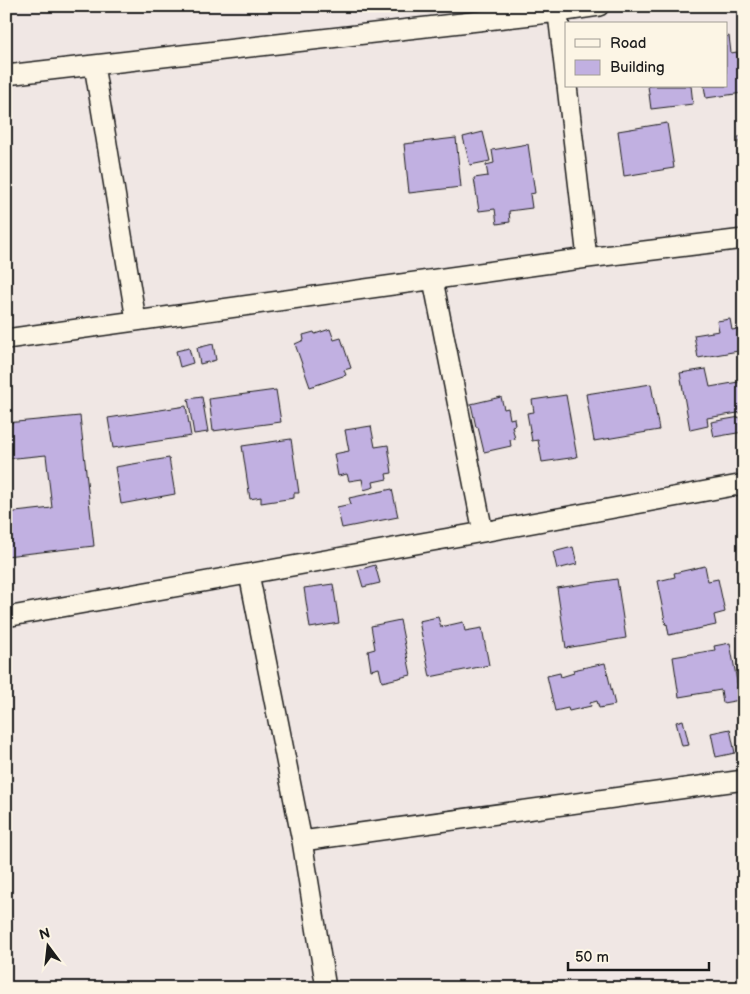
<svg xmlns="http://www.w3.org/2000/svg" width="750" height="994" font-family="'Balsamiq Sans',sans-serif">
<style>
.building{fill:#c1b0e1;stroke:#1c1c1c}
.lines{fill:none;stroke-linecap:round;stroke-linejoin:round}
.minor-casing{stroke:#1c1c1c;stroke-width:22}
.minor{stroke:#fcf5e5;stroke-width:19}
</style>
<rect width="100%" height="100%" fill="#f0e7e4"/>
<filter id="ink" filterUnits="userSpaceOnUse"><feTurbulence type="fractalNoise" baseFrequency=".02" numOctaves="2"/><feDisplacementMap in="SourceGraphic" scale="10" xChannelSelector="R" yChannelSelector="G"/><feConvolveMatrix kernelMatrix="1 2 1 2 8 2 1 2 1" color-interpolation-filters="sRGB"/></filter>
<g filter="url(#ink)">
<path class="building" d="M729 36 731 53 737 52 743 93 706 98 704 86H726V37Z
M648 86H691L693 104 651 109Z
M667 123 674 168 624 176 618 131Z
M483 132 490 161 470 165 463 137Z
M744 136V169H743L738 137Z
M456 138 461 187 409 193 404 144Z
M528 144 535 193 530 194 532 208 509 211 510 222 497 224 495 209 479 211 474 178 488 176 486 165 494 163 492 150Z
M730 319 732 330 744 328V350L698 358 694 335 719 331 717 321Z
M330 329 334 340 341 338 351 368 344 370 346 375 310 387 295 344 304 340 303 335 314 332 315 334Z
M213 344 216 360 200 364 197 348Z
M189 348 193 363 180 367 176 351Z
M706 369 710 387 744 381V412L707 418 708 426 690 430 680 373Z
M651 384 659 430 594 441 586 394Z
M276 390 281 422 213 431 209 399Z
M566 395 577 457 542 462 538 440 532 441 527 413 534 412 532 400Z
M202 397 208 432 194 434 188 399Z
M501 397 504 409 508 408 510 419 514 418 515 425 512 426 515 439 510 440 511 446 484 452 478 427H476L471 404Z
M186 406 191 436 113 448 108 418Z
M80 416 94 546 6 556V513L52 508 46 455 6 459V423Z
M740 417 743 432 714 437 711 422Z
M371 426 375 447 388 445 392 473 386 474 387 479 373 482 374 487 364 490 362 479 349 481 347 474 338 476 334 454 349 451 345 430Z
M291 439 299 493H294V498L261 503V497L250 499 242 446Z
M169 458 175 494 121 504 115 467Z
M392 489 398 517 342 528 337 507 351 504 349 498Z
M573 547 577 564 557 569 553 552Z
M375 565 380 583 363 587 358 570Z
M705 566 708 581 718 579 725 612 714 615 716 625 669 635 667 624 666 625 659 591H660L658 581 675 577 674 573Z
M617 579 626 638 566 648 557 588Z
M333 584 339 623 310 628 304 588Z
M438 617 441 627 463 622 465 631 482 628 489 665 430 677 419 621Z
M400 620 411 675 382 682 379 668 371 670 368 651 375 649 371 626Z
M730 643 738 687H737L740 700 723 703 721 690 679 697 673 657 715 650 714 646Z
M605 663 615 705 599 708 597 701 590 703 591 706 569 711 568 708 555 711 547 676 560 673 561 677 574 673 573 670Z
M683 720 689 745 682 746 676 722Z
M730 729 735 753 716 757 711 733Z"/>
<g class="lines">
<defs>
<path id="minor" d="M557 6 566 82
M94 65 136 320
M6 75 558 12 599 6
M567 86 587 258
M433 280 483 532
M6 339 587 258 744 239
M249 574 302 841 326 988
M6 617 483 532 744 484
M302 841 744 780"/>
</defs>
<use href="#minor" class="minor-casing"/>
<use href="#minor" class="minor"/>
</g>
</g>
<rect width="750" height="994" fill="none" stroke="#fcf5e5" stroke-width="25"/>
<rect x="12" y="12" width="725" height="969" fill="none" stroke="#1c1c1c" stroke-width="2" filter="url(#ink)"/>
<rect x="565" y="22" width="162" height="65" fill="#fcf5e5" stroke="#a29e95"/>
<rect x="575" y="39" width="25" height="8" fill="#fcf5e5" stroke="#a29e95"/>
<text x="610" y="48" font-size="15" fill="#1c1c1c">Road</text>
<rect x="575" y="60" width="25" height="15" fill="#c1b0e1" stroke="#a29e95"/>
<text x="610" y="72" font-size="15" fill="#1c1c1c">Building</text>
<g transform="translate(48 946) rotate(345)" stroke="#fcf5e5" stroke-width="4" paint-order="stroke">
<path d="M0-4L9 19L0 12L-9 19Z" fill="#1c1c1c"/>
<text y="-8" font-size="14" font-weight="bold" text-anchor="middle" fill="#1c1c1c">N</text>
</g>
<path d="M568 962v8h141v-8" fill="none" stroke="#1c1c1c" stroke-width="2.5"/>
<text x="575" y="962" font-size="15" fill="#1c1c1c" stroke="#fcf5e5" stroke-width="4" paint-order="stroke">50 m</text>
</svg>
